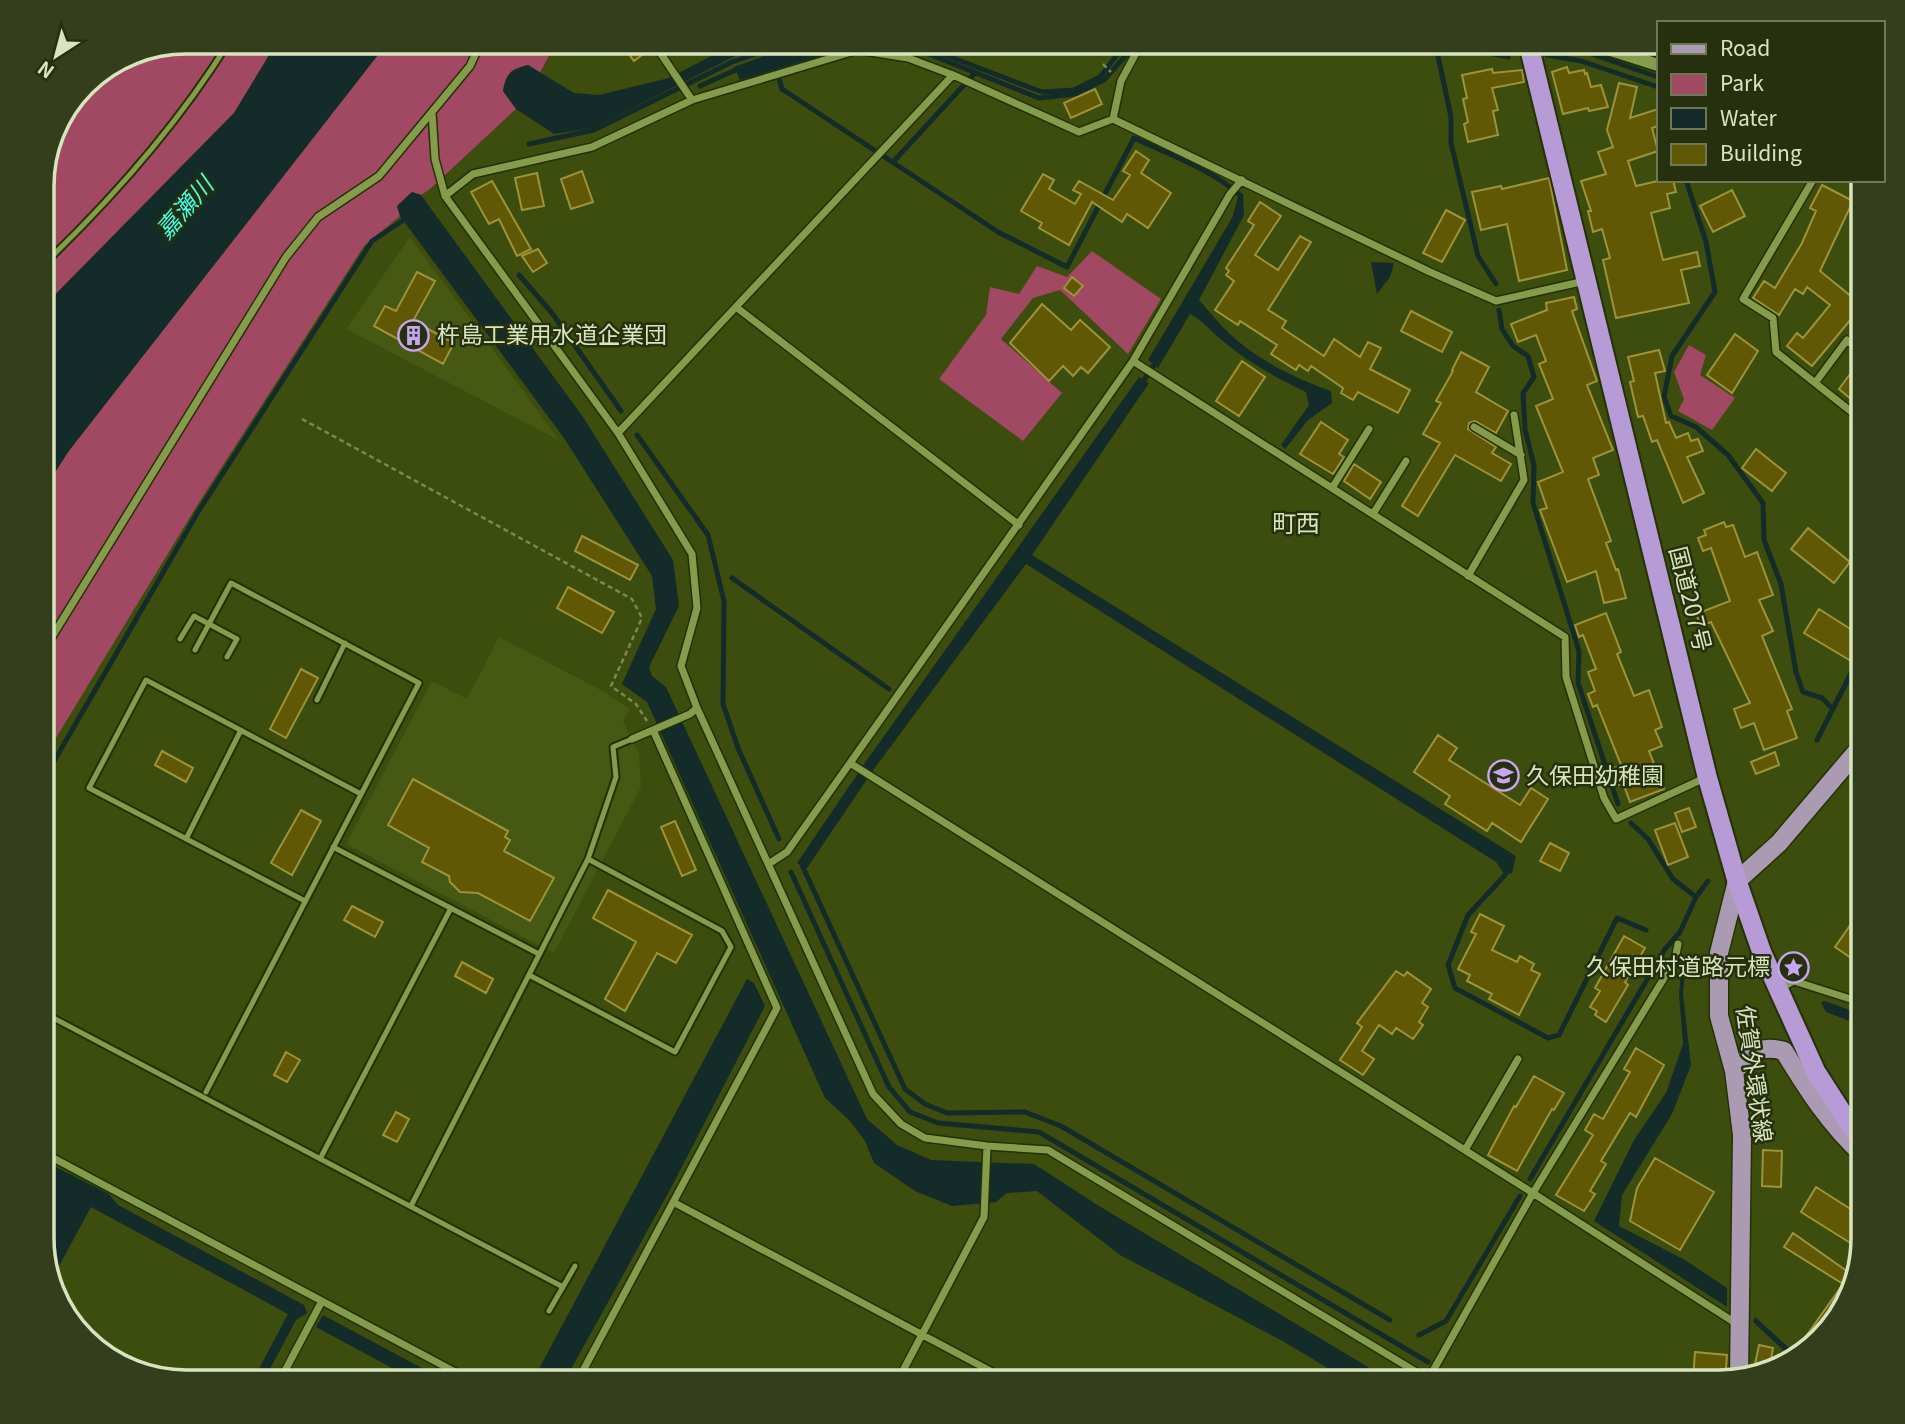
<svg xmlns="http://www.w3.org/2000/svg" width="1905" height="1424" font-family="Georgia,'Noto Sans JP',serif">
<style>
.built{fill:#465811}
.green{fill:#a14863}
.water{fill:#142c29}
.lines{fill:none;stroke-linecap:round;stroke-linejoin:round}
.stream{stroke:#142c29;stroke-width:5}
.building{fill:#605805;stroke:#9c933a;stroke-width:2}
.service-casing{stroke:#253105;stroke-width:9}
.minor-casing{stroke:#253105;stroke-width:10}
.tertiary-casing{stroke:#253105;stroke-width:16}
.primary-casing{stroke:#253105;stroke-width:21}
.trunk-casing{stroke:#253105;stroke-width:23}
.path{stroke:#7a8953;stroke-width:2.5;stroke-dasharray:5 3.5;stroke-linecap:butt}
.service{stroke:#849c4c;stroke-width:5}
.minor{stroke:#849c4c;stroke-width:7}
.tertiary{stroke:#849c4c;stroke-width:12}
.primary{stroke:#aa9bb3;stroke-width:18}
.trunk{stroke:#b79bd6;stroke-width:19}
.labels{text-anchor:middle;stroke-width:5;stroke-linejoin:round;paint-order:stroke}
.poi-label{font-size:23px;fill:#d7e5be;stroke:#26300e;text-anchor:start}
.street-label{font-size:23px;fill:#d7e5be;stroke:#26300e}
.water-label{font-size:24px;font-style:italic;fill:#41fee9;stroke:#26300e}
.neighbourhood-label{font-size:24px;fill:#d7e5be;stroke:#26300e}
.rim{fill:none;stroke:#d7e5be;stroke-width:3.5}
</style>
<rect width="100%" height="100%" fill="#3c4d0d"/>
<path class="built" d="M410 237 560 441 346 329Z
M499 637 599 689 630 709 623 721 639 754 641 787 554 953 346 844 432 681 467 699Z"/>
<path class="green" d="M186 42H277L234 113 42 308V176L57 122 91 78 131 53Z
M388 42H556L540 73 528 65 503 91 516 109 430 189 421 195 412 192 397 206 400 216 364 246 198 504 42 761V493L68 452Z
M1092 251 1161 299 1128 354 1060 290 1033 298 1001 339 1062 393 1023 441 939 379 986 315 990 287 1019 294 1037 266 1067 277Z
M1689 345 1706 355 1700 375 1735 398 1712 430 1678 411 1684 399 1674 372Z"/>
<path class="water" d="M277 42H388L68 452 42 493V308L234 113Z
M738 42H759L755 46 593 128 554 134 516 109 503 91C506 73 511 69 528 65L574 93 599 95 669 78Z
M802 42H834L835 52 740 80 734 67Z
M412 192 421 195 583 417 673 560 679 606 649 667 652 676 666 687 867 1119 897 1145 931 1160 1034 1164 1099 1206 1393 1382H1351L1286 1343 1120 1255 1037 1191 1007 1193 996 1202 952 1206 915 1191 874 1163 865 1141 850 1121 825 1098 647 702 622 684 656 609 652 576 564 438 400 216 397 206Z
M1243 196 1244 215 1199 300C1210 312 1220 325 1232 336 1259 361 1297 379 1331 391L1332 403 1308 420 1285 449 1281 445 1309 405 1306 392C1277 378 1249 363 1224 342 1212 333 1204 321 1190 314L1158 368 1148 360 1232 218 1238 197Z
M1371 262 1394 263 1390 277 1377 294Z
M1139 377 1149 383 1032 555 1516 856 1512 873 1505 875 1496 862 1026 564 874 769 807 868 797 863 867 760Z
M1682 959 1686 961 1683 994 1691 1065 1672 1114 1622 1195 1619 1226 1685 1260 1727 1288V1307L1594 1221 1634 1140 1666 1093 1683 1044 1679 994Z
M747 979 754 983 765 1006 672 1186 564 1382H532Z
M1825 1001 1863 1015V1026L1826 1012 1821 1002Z
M42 1160 109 1194 118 1205 304 1305 307 1313 296 1320 263 1382H252L288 1314 91 1207 51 1281 42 1247Z
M323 1315 448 1382H418L316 1327Z
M1755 1317 1797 1355 1793 1359 1753 1322Z"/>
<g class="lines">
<path class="stream" d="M869 42 916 49 1039 98 1075 94 1104 80 1128 53 1133 42
M904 42 919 45 1042 92 1074 90 1100 77 1127 42
M1435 42 1451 117V143L1478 256 1496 284
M1437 42 1508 57
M1547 47 1586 52 1658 77
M1547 55 1581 61 1658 87
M777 71 782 89 998 232 1067 267 1134 138C1170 155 1211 169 1241 196
M700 86 742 67
M529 144 594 130 732 62 791 42
M893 162 975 73
M1686 180 1706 242 1715 292 1672 356 1664 397 1671 416 1696 427 1728 455 1763 503 1764 540 1781 584 1796 672 1803 692 1822 698 1833 709
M519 275 552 313 621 411
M1499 310 1502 329 1513 346 1528 356 1534 377 1523 393 1525 429 1534 466 1533 503 1579 651 1578 683 1618 804
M1144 380 1154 365
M637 435 708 535 724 601 723 704 738 748 779 839
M732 578 889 689
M1817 740 1863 650
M42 782 198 512 372 241 408 217
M1631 823 1648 839 1673 879 1696 897
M802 865 905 1089 925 1104 947 1113 1025 1112 1061 1126 1390 1320
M1507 869 1505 875 1468 915 1448 965 1455 988 1548 1038 1559 1035 1617 918 1646 930
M791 872 889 1087 910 1112 938 1123 1039 1132 1428 1362
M1530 1179 1665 949 1680 932 1696 897 1708 881
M1419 1335 1446 1321 1520 1196
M1447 1373 1463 1382"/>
</g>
<path class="building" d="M620 42H640L647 51 634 61Z
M1567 67 1569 73 1584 70 1585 74 1587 73 1591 87 1601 85 1608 107 1589 111 1588 108 1563 114 1552 72Z
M1492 69 1493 73 1522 70 1524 82 1492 88 1498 110 1493 111 1498 135 1468 142 1464 124 1468 122 1463 99 1467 98 1462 75Z
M1619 83 1637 87 1630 118 1658 109V126L1652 128 1658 151 1628 161 1636 186 1662 180H1673L1676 192 1667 194 1670 208 1651 213 1663 260 1697 252 1700 266 1681 270 1689 303 1616 318 1603 260 1610 258 1602 229 1593 232 1588 211H1591L1581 181 1606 174 1598 152 1613 147 1607 130Z
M1095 89 1102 104 1071 118 1064 103Z
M1136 151 1149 160 1141 173 1171 193 1148 228 1127 214 1122 222 1092 202 1069 245 1039 228 1042 223 1021 211 1043 174 1054 180 1049 189 1075 204 1081 194 1073 190 1079 181 1113 200 1130 175 1123 171Z
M582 171 593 202 571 209 561 179Z
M537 173 544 206 522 210 515 178Z
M1549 178 1567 270 1519 281 1507 224 1481 230 1472 192 1501 186 1502 189Z
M492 181 531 249 517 256 499 219 489 224 471 192Z
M1822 185 1853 201 1820 271 1863 306V327L1852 318 1812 366 1787 346 1797 333 1803 338 1830 305 1807 287 1803 294 1795 289 1779 315 1753 298 1764 281 1775 288 1802 243 1816 211 1810 208Z
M1732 190 1745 216 1713 232 1700 206Z
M1260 202 1281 216 1255 255 1278 270 1300 236 1311 242 1268 310 1286 321 1282 328 1324 356 1334 339 1360 357 1368 342 1381 348 1370 369 1410 390 1398 413 1358 392 1353 400 1341 393 1343 388 1311 366 1308 371 1299 365 1296 370 1271 354 1277 345 1240 321 1238 325 1215 310 1234 281 1226 275 1229 271 1226 268 1254 225 1248 221Z
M1446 210 1465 220 1442 262 1423 253Z
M538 249 547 263 533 272 522 256Z
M417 272 435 281 413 321 454 343 443 364 374 326 385 306 396 311Z
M1072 277 1083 286 1074 296 1064 288Z
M1574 297 1577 309 1572 311 1597 381 1587 385 1613 450 1593 458 1599 475 1588 479 1611 541 1606 543 1616 570 1618 569 1626 598 1604 603 1596 571 1567 582 1540 510 1547 508 1538 482 1563 472 1536 406 1553 399 1539 364 1546 361 1536 335 1518 342 1511 324 1547 310 1546 303Z
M1042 304 1071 330 1080 320 1110 347 1088 373 1081 367 1073 376 1063 366 1049 381 1010 343Z
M1411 311 1452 332 1442 352 1401 331Z
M1735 334 1758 351 1732 393 1707 375Z
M1659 350 1665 371 1655 373 1666 423 1669 422 1676 438 1688 433 1691 441 1698 439 1703 451 1687 457 1704 493 1683 503 1657 440 1652 442 1643 416 1638 417 1630 382 1634 381 1628 357Z
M1461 352 1489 367 1476 392 1508 411 1496 433 1475 421 1469 423 1468 429 1496 447 1492 453 1511 464 1501 481 1455 455 1418 516 1402 506 1440 443 1423 434 1441 403 1436 401 1453 371 1452 370Z
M1242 361 1265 377 1239 416 1216 401Z
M1851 373 1863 383V409L1839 389Z
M1321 422 1348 440 1339 454 1344 457 1333 474 1300 454Z
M1756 449 1786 473 1772 491 1742 468Z
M1354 464 1381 482 1370 499 1344 481Z
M1724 522 1726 527 1733 525 1745 557 1757 552 1773 595 1759 600 1773 631 1762 636 1792 709 1787 711 1797 738 1764 750 1754 723 1741 728 1734 709 1750 703 1711 622 1701 626 1696 614 1730 601 1711 548 1703 551 1698 538 1706 535 1704 530Z
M1808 528 1850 562 1834 583 1791 549Z
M582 536 638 565 630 580 575 551Z
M568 587 614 612 602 633 557 608Z
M1819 609 1863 637V641L1851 661 1804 633Z
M1606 613 1621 652 1617 654 1634 696 1649 690 1662 727 1655 730 1662 746 1649 751 1664 789 1630 802 1623 783 1618 785 1612 769 1621 765 1597 705 1593 707 1588 694 1595 691 1588 672 1596 669 1583 635 1579 637 1575 625Z
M301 669 318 678 286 738 270 729Z
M1438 735 1457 748 1449 760 1520 805 1531 788 1548 799 1521 842 1492 823 1487 831 1445 804 1450 796 1414 772Z
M162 751 193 768 186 782 155 765Z
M1775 752 1779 765 1756 774 1751 762Z
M413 779 508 831 505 837 510 840 504 851 554 878 530 921 478 893 460 892 450 882 449 876 422 862 429 848 388 825Z
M1689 808 1696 827 1682 832 1675 813Z
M301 810 321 821 292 875 271 863Z
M675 821 696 870 682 876 661 827Z
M1675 823 1688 857 1668 865 1655 830Z
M1550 843 1569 853 1560 871 1540 861Z
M608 890 692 935 676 963 657 953 625 1011 605 999 636 942 593 918Z
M352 906 383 922 375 937 344 920Z
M1863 907V966L1835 947Z
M1480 914 1504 926 1492 950 1517 962 1520 956 1534 964 1531 970 1540 974 1519 1015 1489 999 1492 994 1467 981 1470 975 1458 969 1476 934 1471 932Z
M1624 936 1645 948 1625 982 1628 985 1606 1022 1595 1015 1597 1011 1590 1007 1600 991 1595 988Z
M462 962 493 979 486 993 455 976Z
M1396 971 1404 976 1407 972 1431 989 1422 1003 1428 1007 1419 1022 1423 1025 1413 1039 1396 1028 1392 1034 1379 1025 1362 1051 1374 1059 1363 1075 1340 1060 1362 1027 1357 1023Z
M1636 1048 1664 1065 1636 1117 1630 1113 1601 1161 1606 1164 1590 1191 1595 1194 1584 1211 1556 1195 1593 1135 1585 1130 1594 1114 1603 1119 1630 1072 1624 1069Z
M286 1052 300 1060 287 1082 274 1075Z
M1534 1076 1564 1093 1554 1110 1552 1109 1517 1171 1488 1155 1514 1106 1516 1107Z
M396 1112 409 1119 397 1142 383 1135Z
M1763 1150 1782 1151 1781 1187 1762 1186Z
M1655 1158 1714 1192 1680 1250 1630 1221 1637 1188Z
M1816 1187 1863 1217V1239L1860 1249 1801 1212Z
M1793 1233 1851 1274 1833 1326 1798 1355 1795 1352 1843 1284 1784 1247Z
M1759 1345 1773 1348 1769 1371 1753 1374Z
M1695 1352 1727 1355 1725 1381 1693 1379Z"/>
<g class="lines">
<defs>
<path id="service" d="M42 266C113 198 177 126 229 42
M180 639 194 616 237 639 227 657
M195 650 231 583 419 683 206 1092
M317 700 345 643
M186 839 241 730
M333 847 539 954
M305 901 89 788 146 680 361 794
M529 975 675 1052 731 947 722 931 588 859
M42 1012 563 1287
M320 1159 451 908
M411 1206 588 859 616 777 613 747 632 739
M549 1311 575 1266"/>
<path id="minor" d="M653 42 692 100
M432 112 435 159 445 196
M1113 119 1121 81 1142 42
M1813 180 1743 299 1773 318 1776 352 1863 421
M736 307 1019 525
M1133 361 1230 194 1242 180
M1815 383 1847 340 1863 353
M1474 427 1521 455
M618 433 953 75
M1332 488 1369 429
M1373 514 1406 461
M1468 576 1524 480 1514 415
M42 653 286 257 318 217 379 176 470 66 481 42
M632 739 690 714 697 708
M850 763 1133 361 1565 637 1566 677 1604 798 1616 819 1707 777
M770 863 787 852 850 763 1525 1188 1737 1324
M1779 989 1794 981 1863 1003
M1465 1150 1518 1059
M42 1152 474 1382
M673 1202 1011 1382
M1429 1378 1533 1193 1675 960 1678 944
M279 1382 322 1301
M577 1382 777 1008 653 730
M897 1382 984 1217 987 1146
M1433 1382 1048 1150 987 1146 925 1138 901 1124 873 1094 697 708 681 666 697 608 692 554 618 433 445 196 473 174 592 147 692 100 858 50 908 58 953 75 1079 132 1113 119 1430 272 1496 301 1585 281"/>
<path id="tertiary" d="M1586 42 1658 65"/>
<path id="primary" d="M1734 1071C1752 1054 1758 1044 1784 1051 1807 1089 1830 1125 1863 1155
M1739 1377 1742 1135 1734 1071 1719 1016V953L1737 881 1779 843 1863 744"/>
<path id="trunk" d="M1528 42 1707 776 1737 881 1762 953 1816 1072 1863 1145"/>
</defs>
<use href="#service" class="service-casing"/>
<use href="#minor" class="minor-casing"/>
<use href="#tertiary" class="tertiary-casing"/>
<use href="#primary" class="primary-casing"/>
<use href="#trunk" class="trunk-casing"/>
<path class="path" d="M1473 42 1498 49 1512 48
M1103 64 1111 72
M302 419 632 599 642 618 611 686 636 704 647 721"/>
<use href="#service" class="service"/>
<use href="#minor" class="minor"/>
<use href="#tertiary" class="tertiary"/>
<use href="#primary" class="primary"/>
<use href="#trunk" class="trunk"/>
</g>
<defs>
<symbol id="building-ring" viewBox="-11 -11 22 22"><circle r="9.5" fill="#26300e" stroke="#c6a6f0" stroke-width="1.5"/><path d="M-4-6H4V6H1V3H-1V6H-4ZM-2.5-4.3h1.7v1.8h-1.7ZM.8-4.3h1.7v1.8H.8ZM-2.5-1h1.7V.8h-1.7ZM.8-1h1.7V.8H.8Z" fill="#c6a6f0"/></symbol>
<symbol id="school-ring" viewBox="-11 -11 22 22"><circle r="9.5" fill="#26300e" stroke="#c6a6f0" stroke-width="1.5"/><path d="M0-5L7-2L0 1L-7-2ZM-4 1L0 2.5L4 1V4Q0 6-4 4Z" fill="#c6a6f0"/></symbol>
<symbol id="sight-ring" viewBox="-11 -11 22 22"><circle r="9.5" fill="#26300e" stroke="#c6a6f0" stroke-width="1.5"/><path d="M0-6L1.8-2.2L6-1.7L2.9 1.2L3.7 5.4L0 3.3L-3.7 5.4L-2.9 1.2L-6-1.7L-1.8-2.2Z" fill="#c6a6f0"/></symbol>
</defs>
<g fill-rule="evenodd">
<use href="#building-ring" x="396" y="318" width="35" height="35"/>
<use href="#school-ring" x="1486" y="758" width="35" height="35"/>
<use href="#sight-ring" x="1776" y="950" width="35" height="35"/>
</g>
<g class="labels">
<g class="poi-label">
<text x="437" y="343">杵島工業用水道企業団</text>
<text x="1526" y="784">久保田幼稚園</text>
<text x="1770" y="975" text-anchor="end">久保田村道路元標</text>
</g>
<g class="street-label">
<text transform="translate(1690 599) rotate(76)" y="8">国道207号</text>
<text transform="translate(1754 1074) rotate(82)" y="8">佐賀外環状線</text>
</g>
<g class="water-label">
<text transform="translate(185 208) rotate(-49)" y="8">嘉瀬川</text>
</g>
<g class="neighbourhood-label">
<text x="1296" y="532">町西</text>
</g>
</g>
<path d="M0 0H1905V1424H0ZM186 54H1719A132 132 0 0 1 1851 186V1238A132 132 0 0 1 1719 1370H186A132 132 0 0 1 54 1238V186A132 132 0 0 1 186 54Z" fill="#343e1c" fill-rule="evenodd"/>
<path class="rim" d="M186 54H1719A132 132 0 0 1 1851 186V1238A132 132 0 0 1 1719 1370H186A132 132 0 0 1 54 1238V186A132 132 0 0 1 186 54Z"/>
<rect x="1657" y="21" width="228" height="161" fill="#26300e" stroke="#6d7854" stroke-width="2"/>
<rect x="1671" y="44" width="35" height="10" fill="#aa9bb3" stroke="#6d7854" stroke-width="2"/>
<text x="1720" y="56" font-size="21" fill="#d7e5be">Road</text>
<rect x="1671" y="74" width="35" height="21" fill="#a14863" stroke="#6d7854" stroke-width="2"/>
<text x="1720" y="91" font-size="21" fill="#d7e5be">Park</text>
<rect x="1671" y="108" width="35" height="21" fill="#142c29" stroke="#6d7854" stroke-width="2"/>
<text x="1720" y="126" font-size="21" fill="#d7e5be">Water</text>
<rect x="1671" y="144" width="35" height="21" fill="#605805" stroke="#6d7854" stroke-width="2"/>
<text x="1720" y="161" font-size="21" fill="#d7e5be">Building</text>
<g transform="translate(56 56) rotate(216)" stroke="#26300e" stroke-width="5" paint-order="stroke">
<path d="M0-5L12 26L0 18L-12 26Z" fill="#d7e5be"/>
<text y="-10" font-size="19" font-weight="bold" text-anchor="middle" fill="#d7e5be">N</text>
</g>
</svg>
